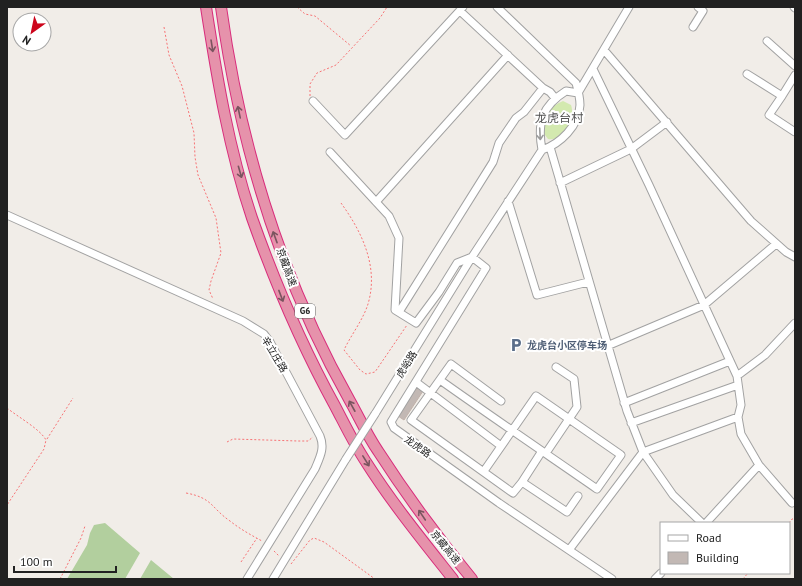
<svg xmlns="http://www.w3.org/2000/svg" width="802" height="586" font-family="'PT Sans','Noto Sans SC',sans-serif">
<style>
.grass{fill:#d3e9af}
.forest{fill:#b2cf9e}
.building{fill:#c2b8b4;stroke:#c2b2aa}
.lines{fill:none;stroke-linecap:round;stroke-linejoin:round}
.minor-casing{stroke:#a2a2a2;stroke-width:9}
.highway-casing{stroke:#d82c7b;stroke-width:12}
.path{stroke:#f77375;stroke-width:1;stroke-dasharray:2 2;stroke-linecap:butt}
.minor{stroke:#fff;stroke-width:7}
.highway{stroke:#e692ab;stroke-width:10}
.minor-bridge-casing{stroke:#a2a2a2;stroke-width:9;stroke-linecap:butt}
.minor-bridge{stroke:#fff;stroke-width:7}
.oneway{stroke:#7a545f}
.oneway2{stroke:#9b9b9b}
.labels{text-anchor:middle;stroke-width:4;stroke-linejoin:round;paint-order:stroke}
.shield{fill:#fff;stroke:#646464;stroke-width:1}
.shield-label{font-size:9px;font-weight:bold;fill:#212121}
.street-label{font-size:10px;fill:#212121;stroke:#fff}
.service-label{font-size:10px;font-weight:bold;fill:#4e5e75;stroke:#fff;text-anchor:start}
.quarter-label{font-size:12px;fill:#545454;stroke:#fff}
</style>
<rect width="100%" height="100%" fill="#f1ede8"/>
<path class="grass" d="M563 101 571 105C576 119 564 142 548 139L542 131C543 118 551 105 563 101Z"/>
<path class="forest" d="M105 523 140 553 125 579H67L87 545 90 533 94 525Z
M151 560 174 579H140Z"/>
<path class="building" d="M417 387 423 391 404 420 398 416Z"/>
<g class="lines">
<defs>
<path id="minor" d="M497 7 576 83C578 90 580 98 580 105 579 126 560 144 542 150 537 122 542 106 566 91L578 93
M794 7 795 8
M460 11 543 88
M693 27 703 11 698 7
M767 41 795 66
M604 50 751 221 786 252 795 257
M593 69 649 185 737 376 741 405 738 417 741 434 759 465 792 503
M747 74 782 96 795 75
M578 93 629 7
M782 96 769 115 795 132
M313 101 345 135 463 7
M550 147 627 411 643 452 673 495 702 523
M330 152 389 216 399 238 395 310 416 323 439 292 457 263 472 257 486 268 394 417 391 422 394 428 499 503 612 579
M560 183 631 149 667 122
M508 201 537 295 588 282
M376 202 508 55
M7 215 243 321 264 334 270 342 320 436C325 448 320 457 315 469L247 579
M399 312 493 162 499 143 516 118 524 112 543 88 550 92 555 98
M607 346 704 305 776 244
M737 376 765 355 795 323
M440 380C492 417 545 453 597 489L621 455 536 396 484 471
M416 382 501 446
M501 401 451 364 411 420 513 493 522 482 567 512 578 496
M624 403 730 361
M375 414 472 257 542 150
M631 423 738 385
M546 453 577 407 574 379 556 367
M522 482 542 451
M706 523 759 465
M569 550 643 452 738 417
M273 579 346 459
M655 579 661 573"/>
<path id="highway" d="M206 7C217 78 229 150 252 218 275 283 302 346 335 406 345 425 354 444 366 462 392 503 423 541 453 579
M221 7C240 145 281 279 350 401 359 417 367 435 378 451 407 496 438 538 472 579"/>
</defs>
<use href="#minor" class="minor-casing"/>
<use href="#highway" class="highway-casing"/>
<path class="path" d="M282 7H290
M297 7 305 14 315 16 351 46
M164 27 169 55 182 86 194 133 195 157 198 175 216 218 221 253 211 281 209 290 213 299
M310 96V84L317 73 336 65 380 18 387 7
M341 203C362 232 379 267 368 304 363 320 351 335 344 350L360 370 366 374 375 372 407 325
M7 408C18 417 40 429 46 440L44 449 7 505
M47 439 73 398
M227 442 233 439 298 441H308L313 437
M186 493C213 498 211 508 230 521 240 529 251 535 262 541
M789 523 792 519H795
M274 551 279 556
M241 562 257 538
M291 564 310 540 314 538 324 542 375 579
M60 579 81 538 85 526
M743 579 748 573"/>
<use href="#minor" class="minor"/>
<use href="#highway" class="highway"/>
<defs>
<path id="minor-bridge" d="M346 459 375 414"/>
</defs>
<use href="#minor-bridge" class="minor-bridge-casing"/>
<use href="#minor-bridge" class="minor-bridge"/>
</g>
<defs><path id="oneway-shaft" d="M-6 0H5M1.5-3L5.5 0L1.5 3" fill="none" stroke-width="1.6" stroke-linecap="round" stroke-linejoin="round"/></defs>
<g class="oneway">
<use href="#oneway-shaft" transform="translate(212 46) rotate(81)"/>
<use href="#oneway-shaft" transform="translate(239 112) rotate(-102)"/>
<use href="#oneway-shaft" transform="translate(240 172) rotate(74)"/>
<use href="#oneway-shaft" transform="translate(275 237) rotate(-110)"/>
<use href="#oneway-shaft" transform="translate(281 296) rotate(69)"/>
<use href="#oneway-shaft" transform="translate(352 406) rotate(-119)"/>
<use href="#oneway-shaft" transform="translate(366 461) rotate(58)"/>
<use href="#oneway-shaft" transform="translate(422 515) rotate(-124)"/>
</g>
<use class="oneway2" href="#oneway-shaft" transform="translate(540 134) rotate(87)"/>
<defs>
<symbol id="parking-bare" viewBox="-9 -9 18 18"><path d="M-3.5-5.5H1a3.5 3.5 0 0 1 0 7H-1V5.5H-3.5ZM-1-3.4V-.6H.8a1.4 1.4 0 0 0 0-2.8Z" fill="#5c6f8a" stroke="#fff" stroke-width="2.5" paint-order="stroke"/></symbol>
</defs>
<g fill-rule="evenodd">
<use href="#parking-bare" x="506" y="335" width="20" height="20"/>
</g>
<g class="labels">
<rect class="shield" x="295" y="304" width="20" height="14" rx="3"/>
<g class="shield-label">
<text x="305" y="314">G6</text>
</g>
<g class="street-label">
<text transform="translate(287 267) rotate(70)" y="4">京藏高速</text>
<text transform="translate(275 354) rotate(59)" y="4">辛立庄路</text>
<text transform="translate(406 364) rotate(-58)" y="4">虎峪路</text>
<text transform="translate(418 446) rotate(35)" y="4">龙虎路</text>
<text transform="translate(446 547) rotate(51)" y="4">京藏高速</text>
</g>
<g class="service-label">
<text x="527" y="349">龙虎台小区停车场</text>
</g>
<g class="quarter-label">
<text x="559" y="122">龙虎台村</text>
</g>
</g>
<rect width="802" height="586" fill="none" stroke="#212121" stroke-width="16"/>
<rect x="660" y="522" width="130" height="52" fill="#ffffff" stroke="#a6a6a6"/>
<rect x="668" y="535" width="20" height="6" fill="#ffffff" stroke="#a6a6a6"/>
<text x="696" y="542" font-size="12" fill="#212121">Road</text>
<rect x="668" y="552" width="20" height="12" fill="#c2b8b4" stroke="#a6a6a6"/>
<text x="696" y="562" font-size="12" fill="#212121">Building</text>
<g transform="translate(32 32) rotate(213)"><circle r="19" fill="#ffffff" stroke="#a6a6a6"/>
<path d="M0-3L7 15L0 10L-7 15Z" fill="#cd051c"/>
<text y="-6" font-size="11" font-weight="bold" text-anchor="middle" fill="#212121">N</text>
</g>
<path d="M14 566v6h102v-6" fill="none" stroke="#212121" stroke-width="2"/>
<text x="20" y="566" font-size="12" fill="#212121" stroke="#ffffff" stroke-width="3" paint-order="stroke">100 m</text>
</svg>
